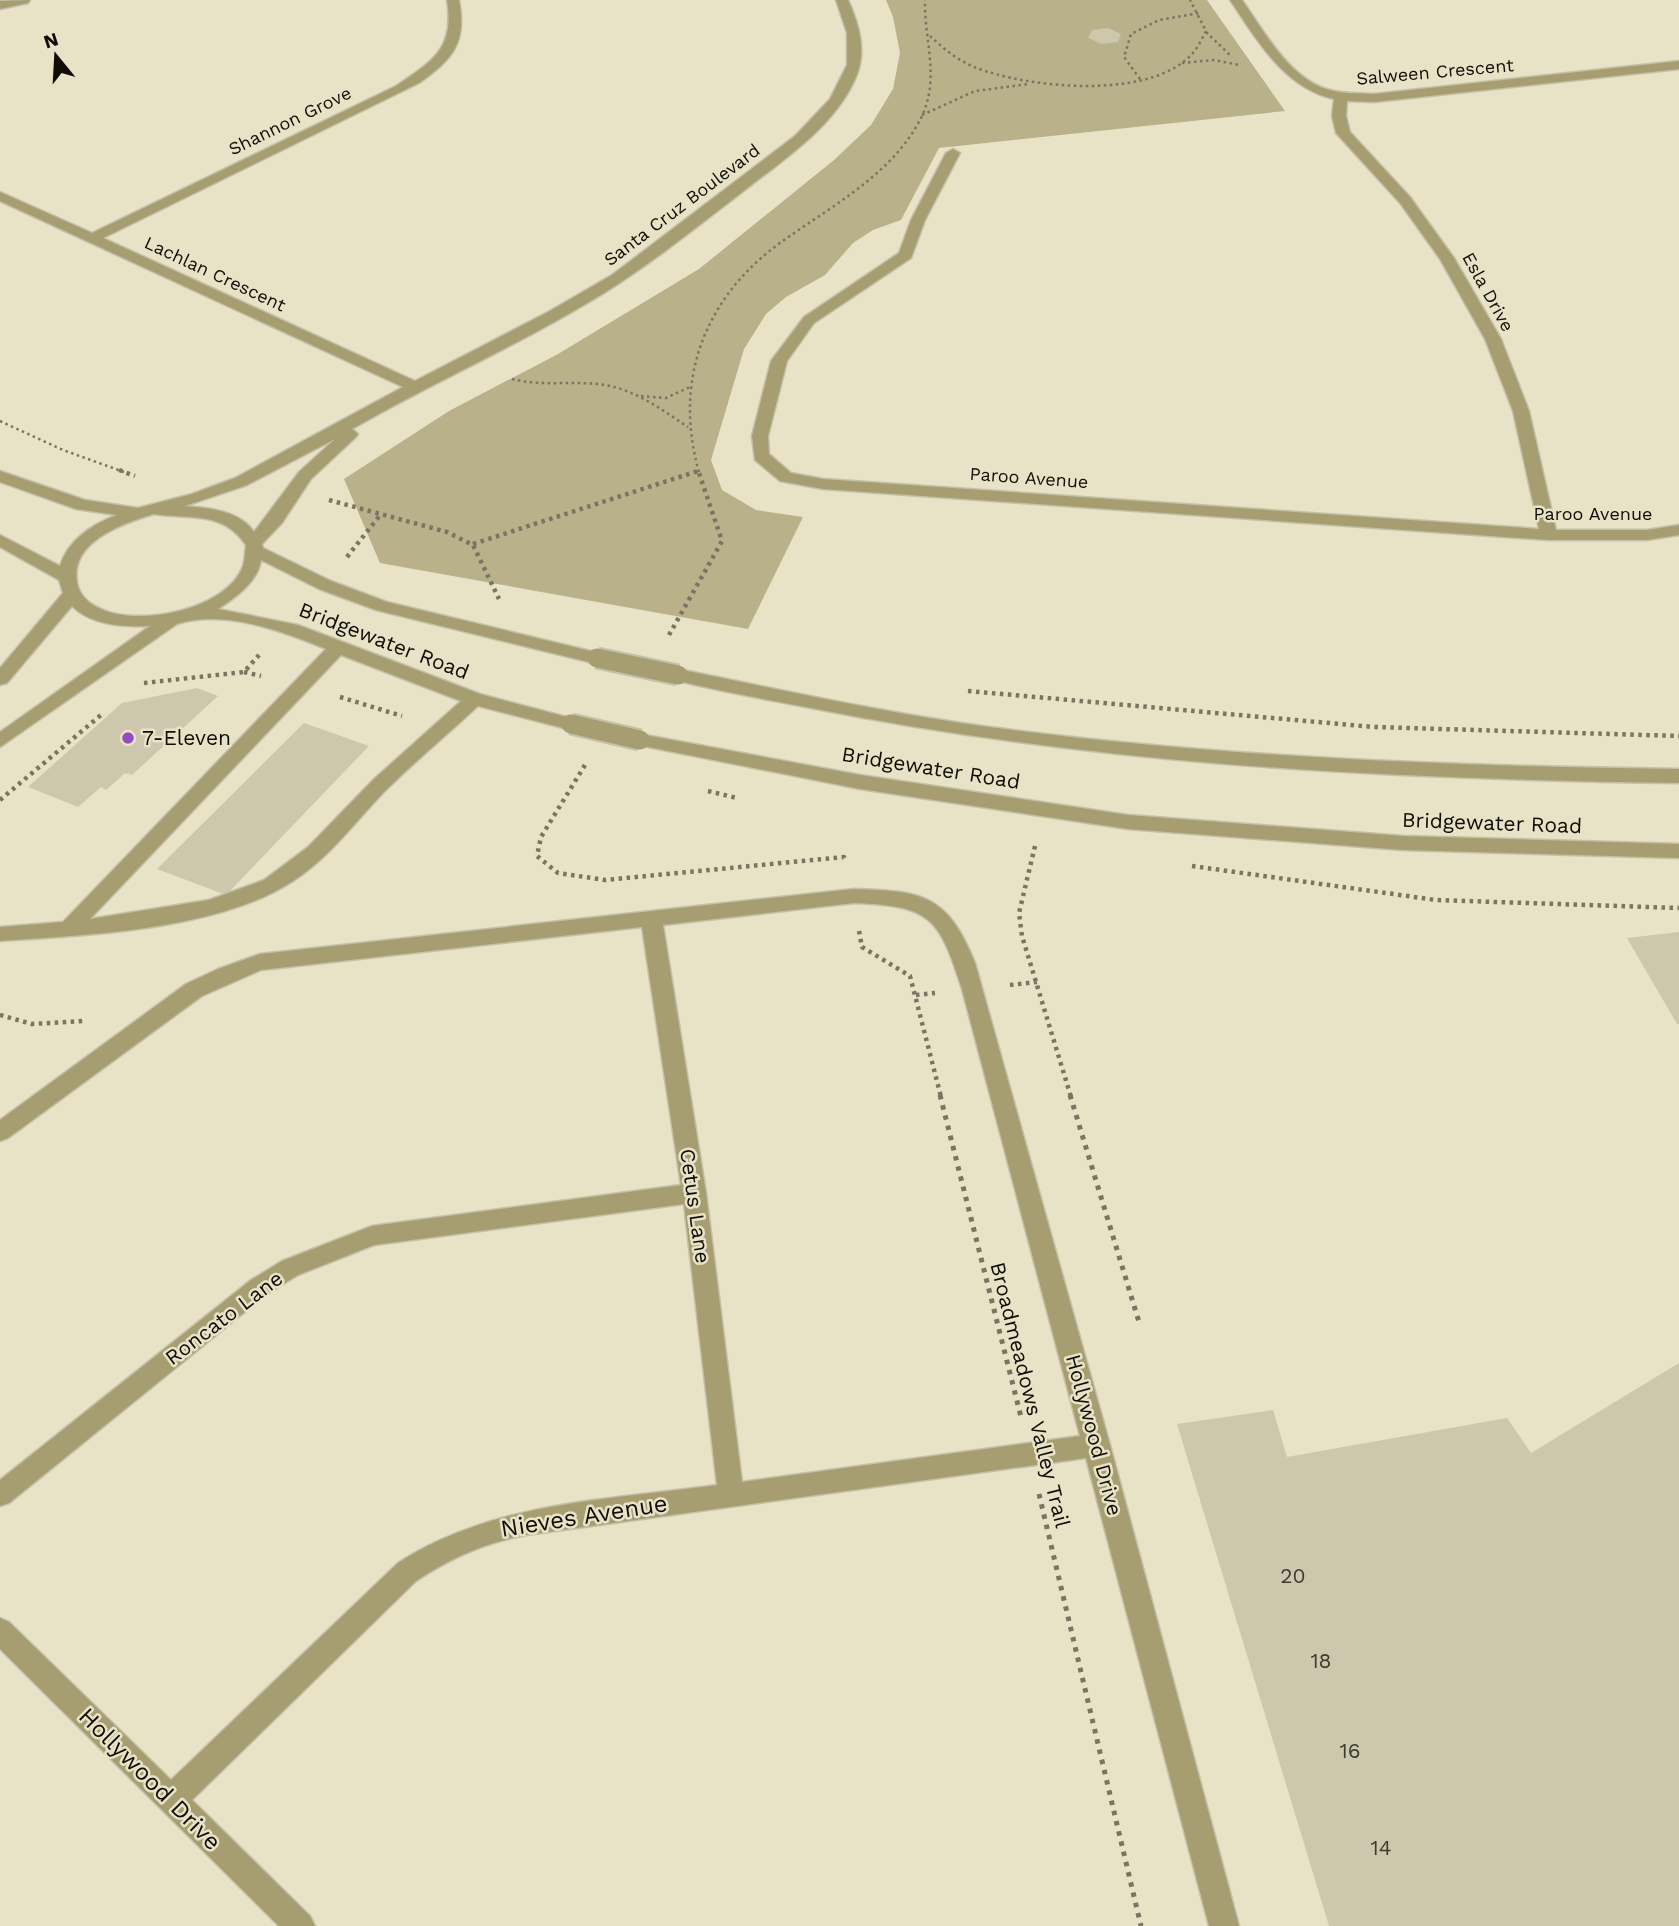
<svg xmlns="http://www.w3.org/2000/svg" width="1679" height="1926" font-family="'Work Sans',sans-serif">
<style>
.green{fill:#b8b189}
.building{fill:#ccc7ad}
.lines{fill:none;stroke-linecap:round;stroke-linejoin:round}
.minor-casing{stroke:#c5c1a8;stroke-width:3}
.path-far2{stroke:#787563;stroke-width:2.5;stroke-dasharray:2.5 3.5;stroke-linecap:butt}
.path-far1{stroke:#787563;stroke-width:4.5;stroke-dasharray:3.5 4.5;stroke-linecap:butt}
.path{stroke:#787563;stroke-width:5;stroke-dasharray:4.5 6;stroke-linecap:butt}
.minor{fill:#a69e71;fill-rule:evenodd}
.minor-bridge-casing{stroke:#c5c1a8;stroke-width:23;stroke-linecap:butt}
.minor-bridge{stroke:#a69e71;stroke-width:19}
.poi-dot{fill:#914dc1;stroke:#e8e3c7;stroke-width:2.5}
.labels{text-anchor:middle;stroke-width:5;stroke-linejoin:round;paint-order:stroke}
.far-street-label{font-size:18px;fill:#0f0d05;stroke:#e8e3c7}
.street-label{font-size:21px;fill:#0f0d05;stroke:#e8e3c7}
.poi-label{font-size:21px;fill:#0f0d05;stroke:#e8e3c7;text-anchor:start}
.near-number-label{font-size:21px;fill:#3e3c2f}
.near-street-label{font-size:24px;fill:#0f0d05;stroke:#e8e3c7}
</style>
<rect width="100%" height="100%" fill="#e8e3c7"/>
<path class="green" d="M886 0H1207L1285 111 939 148 901 220 873 230 853 243 825 275 786 297 766 314 744 349 711 460 722 490 756 510 803 517 748 629 380 563 344 479 449 411 558 354 699 269 834 160 871 125 893 89 900 53 893 17Z"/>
<path class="building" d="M1108 28 1121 34 1118 42 1102 44 1088 38 1092 30Z
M197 688 218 696 132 775 125 773 106 790 101 787 78 807 28 787 122 703Z
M304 723 369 746 226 895 157 869Z
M1679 932V1024H1677L1627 938Z
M1679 1363V1926H1329L1177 1424 1273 1410 1287 1457 1507 1418 1531 1453Z"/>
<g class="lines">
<defs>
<path id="minor" d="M30 0 28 3 0 9V1Z
M447 0H459C467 43 453 59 419 83L103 238 415 381 548 312 612 275 795 136 830 99 847 65V33L836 0H848C859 24 867 51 856 77 836 124 789 156 750 186 702 223 655 261 604 293 523 343 434 382 352 429L358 434 356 437 311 479 282 523 262 544 263 548 331 581 387 602 603 654 606 658 603 662 597 664 376 610 319 589 261 560C258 582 235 598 218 609L298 625 480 694 578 720 580 724 571 730 478 706C447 735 414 762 384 792 355 822 329 858 293 881 219 930 87 935 0 941V927L63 922 326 649C282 631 224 609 177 624L0 747V732L150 626C124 627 92 626 72 606L7 683 0 685V668L63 593 59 580 0 547V535L60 566C68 540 93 524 117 515L76 509 0 482V471L85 500 138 508 192 494 235 478 403 387 0 201V192L92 233 396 86C433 61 455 49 447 0ZM335 439 299 472 254 532C240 511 210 508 185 506L247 485ZM154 514C191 520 222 510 246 545 245 551 245 560 243 566 227 610 139 627 101 609 89 604 79 595 77 582 70 541 124 523 154 514ZM341 655 461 701 373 780 308 847 264 880 209 900 90 919Z
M1230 0H1242C1264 31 1290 80 1330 90 1344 94 1359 93 1374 94L1679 61V69L1374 102 1347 101 1346 116 1350 132 1410 197 1454 258 1501 339 1529 411 1556 530H1647L1679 525V535L1647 540H1549L823 489 780 481 755 460 752 436 771 361 804 317 899 253 911 220 946 153 953 149 960 153 925 220 911 258 814 323 787 361 768 436 769 454 791 473 823 479 1539 529 1513 411 1485 339 1440 259 1400 203 1336 133 1332 116 1334 99C1284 88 1257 40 1230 0Z
M678 669C781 690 885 713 989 727 1218 757 1449 766 1679 769V783C1388 779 1097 765 811 708 765 699 717 691 671 679L669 675 671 671Z
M640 734 860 775 1128 815 1403 836 1679 844V858L1403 850 1128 829 860 789 633 744 630 740Z
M854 889C923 891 948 895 975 963L1110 1445 1239 1926H1209L1086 1458 526 1535C485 1543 452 1557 416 1581L192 1800 310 1916 315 1926H279L0 1649V1618L9 1622 171 1780 398 1563C492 1502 608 1500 717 1485L684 1204 374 1245 298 1275 267 1294 9 1503 0 1506V1480L251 1280 282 1261 372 1226 681 1185 642 927 261 970 202 996 8 1138 0 1141V1120L186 984 218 969 260 954ZM854 903C931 906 939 917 962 989L1080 1436 742 1482 706 1193 663 925Z"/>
</defs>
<use href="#minor" class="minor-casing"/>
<path class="path-far2" d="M1206 32 1232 57
M930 36C943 48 957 60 974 67 1027 88 1149 101 1192 54 1198 48 1202 38 1206 31L1190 0
M1182 63 1214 60 1239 65
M1140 79 1124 57 1131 34 1159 20 1200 13
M922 115 975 91 1029 84
M512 379C543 387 574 380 605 385 636 390 662 410 688 427
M641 396 666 398 690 387
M0 421 63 450 124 472
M695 472 698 471
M699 472C673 381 704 298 780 243 831 206 894 174 922 116 940 77 924 40 925 0"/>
<path class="path-far1" d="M119 470 135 476
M329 500 447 532 473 545 499 599
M473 544 698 471
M347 557 381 514
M669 635 722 541 698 470
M244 672 261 676
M144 683 244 672 259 655
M968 691 1374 727 1679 736
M340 697 402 716
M585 765 541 837 537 856 558 873 605 880 844 857 845 861
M708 791 737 798
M0 800 101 715
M1035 846 1019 913 1022 936 1071 1097
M1192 866 1436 900 1679 908
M859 931 862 947 910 976 941 1097
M1010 985 1037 982
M916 995 935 993
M0 1015 32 1024 83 1021"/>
<path class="path" d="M940 1095 1021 1417
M1070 1095 1139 1322
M1039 1494 1141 1926"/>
<use href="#minor" class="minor"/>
<defs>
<path id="minor-bridge" d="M597 658 678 675
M571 724 640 740"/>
</defs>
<use href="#minor-bridge" class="minor-bridge-casing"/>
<use href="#minor-bridge" class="minor-bridge"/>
</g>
<circle class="poi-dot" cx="128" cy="738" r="7"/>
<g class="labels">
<g class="far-street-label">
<text transform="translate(1435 72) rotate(-5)" y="6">Salween Crescent</text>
<text transform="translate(290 121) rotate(-26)" y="6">Shannon Grove</text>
<text transform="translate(682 205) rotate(-37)" y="6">Santa Cruz Boulevard</text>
<text transform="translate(215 274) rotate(25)" y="6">Lachlan Crescent</text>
<text transform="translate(1488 292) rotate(61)" y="6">Esla Drive</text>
<text transform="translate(1029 478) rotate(4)" y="6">Paroo Avenue</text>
<text x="1593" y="520">Paroo Avenue</text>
</g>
<g class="street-label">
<text transform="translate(384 641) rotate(21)" y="7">Bridgewater Road</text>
<text transform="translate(931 768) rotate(9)" y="7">Bridgewater Road</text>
<text transform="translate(1492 823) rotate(2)" y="7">Bridgewater Road</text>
<text transform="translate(695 1206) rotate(82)" y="7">Cetus Lane</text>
<text transform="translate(224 1318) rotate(-37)" y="7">Roncato Lane</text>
<text transform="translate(1030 1395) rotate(76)" y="7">Broadmeadows Valley Trail</text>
<text transform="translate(1094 1435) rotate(75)" y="7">Hollywood Drive</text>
</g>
<g class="poi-label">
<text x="142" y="745">7-Eleven</text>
</g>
<g class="near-number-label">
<text x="1293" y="1583">20</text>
<text x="1321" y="1668">18</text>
<text x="1350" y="1758">16</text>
<text x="1381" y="1855">14</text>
</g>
<g class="near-street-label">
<text transform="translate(584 1516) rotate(-9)" y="8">Nieves Avenue</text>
<text transform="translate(150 1779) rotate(45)" y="8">Hollywood Drive</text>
</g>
</g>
<g transform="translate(56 56) rotate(342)" stroke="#e8e3c7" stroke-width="5" paint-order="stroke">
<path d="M0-5L12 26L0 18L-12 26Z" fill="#0f0d05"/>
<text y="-10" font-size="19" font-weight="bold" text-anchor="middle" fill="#0f0d05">N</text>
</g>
</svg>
